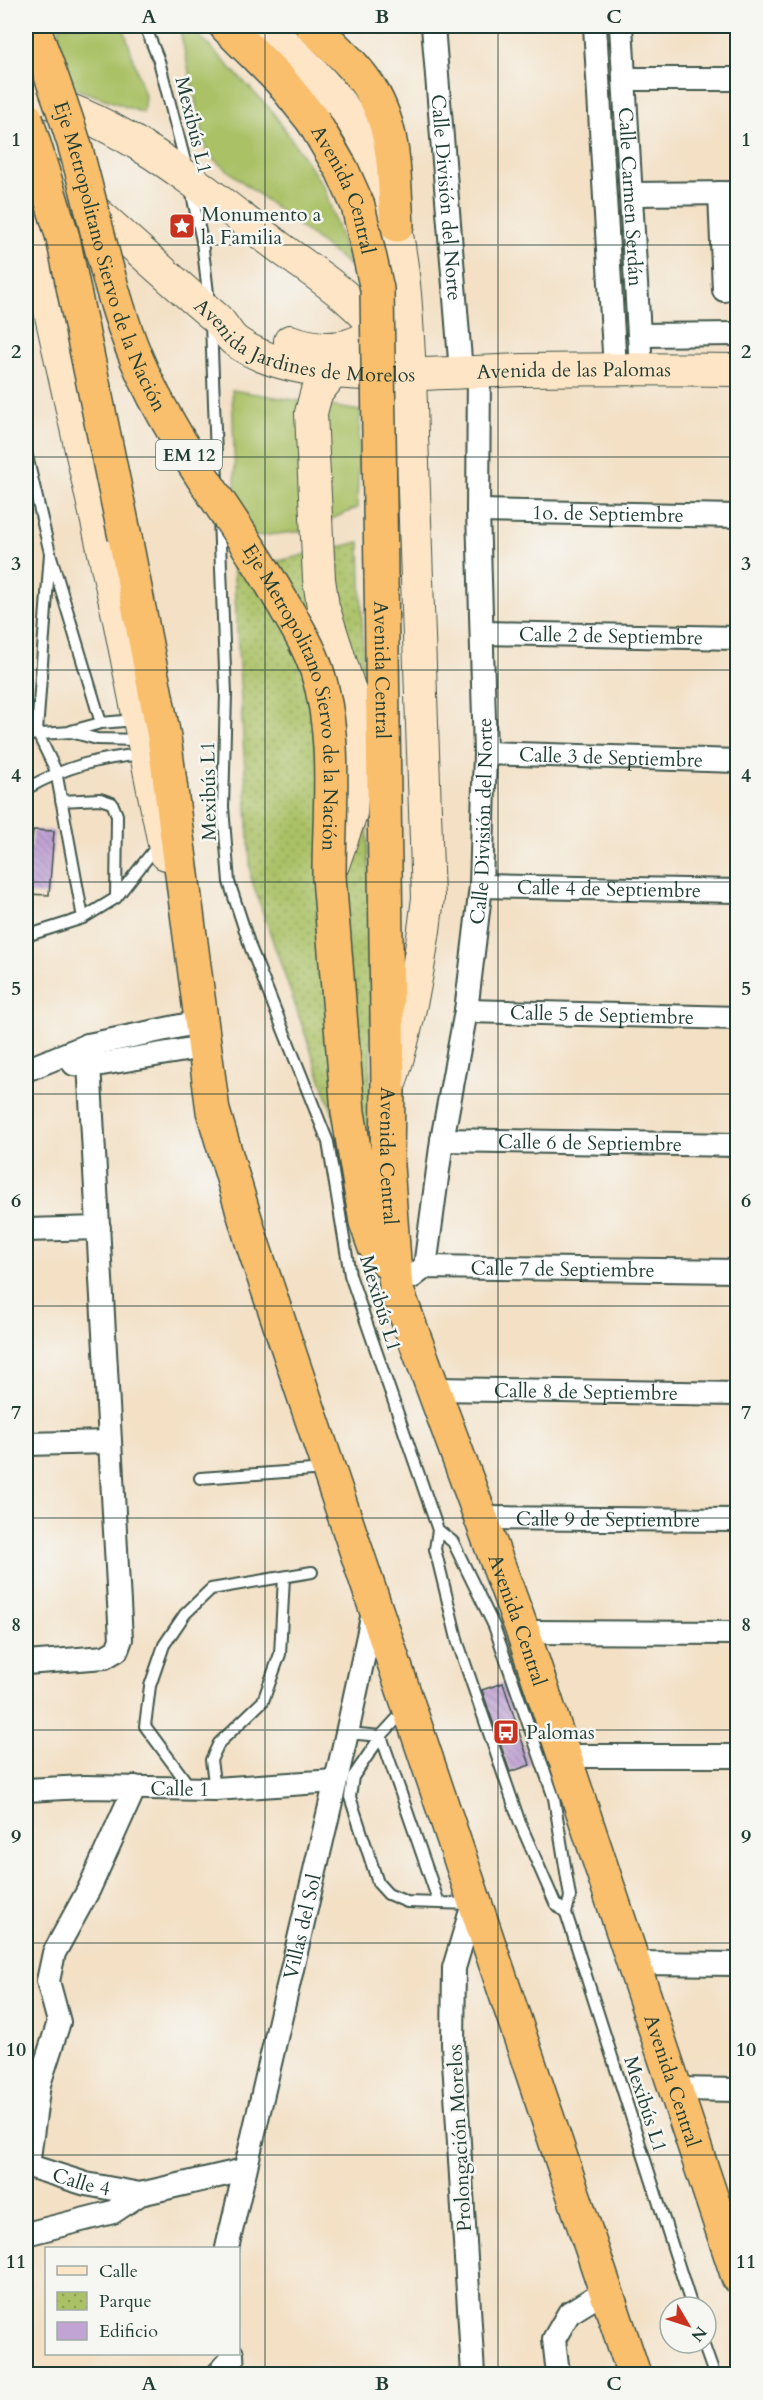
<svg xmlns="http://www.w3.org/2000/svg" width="763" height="2400" font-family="Cardo,serif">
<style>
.green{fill:#aac166;stroke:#647f4d;stroke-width:1.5}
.park{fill:url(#park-dots);stroke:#647f4d;stroke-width:1.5}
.building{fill:url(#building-back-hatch)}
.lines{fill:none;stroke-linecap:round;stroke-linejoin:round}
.lane-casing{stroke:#3f554a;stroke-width:14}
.street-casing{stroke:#3f554a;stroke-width:26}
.secondary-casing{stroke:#3f554a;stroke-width:34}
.highway-casing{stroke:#3f554a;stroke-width:36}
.lane{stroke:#fff;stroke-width:10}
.street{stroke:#fff;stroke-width:22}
.secondary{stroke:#fde5c5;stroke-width:32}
.highway{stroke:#f9bf6d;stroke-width:33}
.highway-bridge-casing{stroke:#3f554a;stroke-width:36;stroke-linecap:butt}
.highway-bridge{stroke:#f9bf6d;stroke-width:33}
.grid{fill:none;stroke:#1f3d34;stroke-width:1.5;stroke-opacity:0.55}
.labels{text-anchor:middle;stroke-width:5;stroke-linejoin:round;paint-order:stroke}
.shield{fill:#f6f6f2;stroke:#60746d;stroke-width:1.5}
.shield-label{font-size:18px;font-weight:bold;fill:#1f3d34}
.street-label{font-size:20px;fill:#1f3d34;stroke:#f6f6f2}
.poi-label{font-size:20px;fill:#1f3d34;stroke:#f6f6f2;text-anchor:start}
.neatline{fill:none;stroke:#1f3d34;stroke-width:2}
.grid-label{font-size:20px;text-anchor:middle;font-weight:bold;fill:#1f3d34}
</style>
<defs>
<pattern id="park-dots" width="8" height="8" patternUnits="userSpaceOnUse" patternTransform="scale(1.5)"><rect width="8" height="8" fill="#aac166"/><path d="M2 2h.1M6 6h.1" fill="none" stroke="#8a9e55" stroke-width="1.8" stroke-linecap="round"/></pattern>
<pattern id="building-back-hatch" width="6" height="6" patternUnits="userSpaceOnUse" patternTransform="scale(1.5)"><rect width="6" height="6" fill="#c1a3d4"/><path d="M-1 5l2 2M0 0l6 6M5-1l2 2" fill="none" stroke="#9c86ad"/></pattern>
</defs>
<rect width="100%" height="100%" fill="#f6f6f2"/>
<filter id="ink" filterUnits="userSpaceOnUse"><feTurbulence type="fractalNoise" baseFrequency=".0167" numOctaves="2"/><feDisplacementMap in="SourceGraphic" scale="12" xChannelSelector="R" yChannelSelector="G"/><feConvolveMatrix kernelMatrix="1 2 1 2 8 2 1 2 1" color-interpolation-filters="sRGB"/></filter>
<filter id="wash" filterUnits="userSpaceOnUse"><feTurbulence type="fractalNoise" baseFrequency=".008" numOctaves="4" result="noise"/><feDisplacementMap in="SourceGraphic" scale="24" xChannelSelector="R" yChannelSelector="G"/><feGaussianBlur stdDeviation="1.35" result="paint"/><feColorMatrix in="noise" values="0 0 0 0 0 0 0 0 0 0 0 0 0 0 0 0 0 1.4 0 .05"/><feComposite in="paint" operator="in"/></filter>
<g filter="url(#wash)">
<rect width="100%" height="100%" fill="#f3e0c5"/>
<path class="green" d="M60 26H123L145 96 143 113 49 79Z
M179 26H190L272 111 324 187 350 266 207 154Z
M232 390 360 411 357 508 304 531 259 536 237 534Z"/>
<path class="park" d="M360 542 372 993 367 1212 251 878 233 560 270 563Z"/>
<g id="blocks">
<path class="building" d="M33 830 54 831 49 895 26 894V849H31Z
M503 1683 530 1765 510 1772 482 1690Z"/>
</g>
</g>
<g filter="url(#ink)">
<use href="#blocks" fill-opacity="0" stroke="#3f554a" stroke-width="1.5"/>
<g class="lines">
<defs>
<path id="lane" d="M145 26 159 61 187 169
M191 190 202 241 209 302
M211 324 217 482
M26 452 50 553 101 723
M219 518 226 694 223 807 229 882 251 949 328 1142 350 1275 438 1530 435 1549 458 1643 520 1823 555 1903 566 1913 692 2307
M50 553 37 732 56 771 83 918
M71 731 101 723 135 720
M26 735 71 732 97 739 139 740
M26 789C66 766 99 758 145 754
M61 801 100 799 112 803 117 815 116 898
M26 936 83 918 116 898 157 846
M200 1478 326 1469
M438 1530 453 1542 494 1626 554 1798 570 1897 566 1913
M404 1711 381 1736 353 1777 350 1797 378 1883 388 1894 407 1902 471 1904
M347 1733 381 1736 439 1903
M190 1787 145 1726 150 1686 164 1645 185 1614 211 1589 312 1572
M215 1789 211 1760 219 1743 263 1701 280 1654 284 1577
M703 2343 714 2374
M210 2374 228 2354"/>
<g id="street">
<path id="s1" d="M433 26 461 372"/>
<path d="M595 26 615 369"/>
<path id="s2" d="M621 26 641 369"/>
<path d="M624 79H738"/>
<path d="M720 193 724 290"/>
<path d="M631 194 738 193"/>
<path d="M639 335 738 334"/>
<path id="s3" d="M478 511 738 516"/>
<path id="s4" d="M483 633 738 638"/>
<path id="s5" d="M485 753 738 761"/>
<path id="s6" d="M481 886 738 891"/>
<path id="s7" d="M466 1011 738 1018"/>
<path d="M74 1064 90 1066 203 1047"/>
<path d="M26 1070 88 1045 200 1022"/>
<path id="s8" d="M442 1140 738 1145"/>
<path d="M26 1230 99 1228"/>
<path id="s9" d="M425 1267 442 1140 466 1011 481 886 485 753 478 511 479 371"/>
<path id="s10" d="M412 1277 425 1267 738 1271"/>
<path id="s11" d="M434 1389 738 1394"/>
<path d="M26 1444 109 1442"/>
<path id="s12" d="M479 1518 738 1520"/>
<path d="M523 1632 738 1633"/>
<path d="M26 1663 105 1657 117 1650 121 1639 88 1045"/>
<path d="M564 1756H738"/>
<path id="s13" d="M26 1790 84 1787 215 1789 335 1781"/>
<path d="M633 1963 738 1964"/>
<path d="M676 2089 738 2090"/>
<path id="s14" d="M26 2165 86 2184 140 2194"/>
<path d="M28 2165 39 2084 59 2022 48 1981 54 1953 89 1889 135 1787"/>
<path d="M26 2234 113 2212 140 2194 244 2170"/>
<path id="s15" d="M227 2248 347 1733 374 1608"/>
<path d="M232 2354 233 2374"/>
<path d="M473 2374 453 2044 454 1968 473 1904"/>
<path d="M558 2374 554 2339 569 2313 605 2291"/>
</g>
<g id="secondary">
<path d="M266 26C292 51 319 76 342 106 403 186 405 280 410 376L428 898C421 961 410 1020 391 1081"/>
<path d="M26 96C122 118 202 189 279 247 317 275 361 302 388 343"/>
<path id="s16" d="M29 158C95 206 152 265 215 317 223 323 227 335 235 341 300 390 446 371 524 370 595 369 666 369 738 370"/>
<path d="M26 216 47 298 119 620 166 854"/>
<path d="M290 341C334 356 363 347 394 315"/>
<path d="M333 865 351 813 354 762 350 691 323 607 319 579 311 413 316 394 334 371"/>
</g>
<g id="highway">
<path d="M226 26 281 81 313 121"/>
<path d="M312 26C336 49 364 72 378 103 396 141 394 184 397 225"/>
<path d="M125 537 164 737 213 1111 252 1242 634 2374"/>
<path id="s17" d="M381 576 388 1087 387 1166 396 1288 523 1632 738 2277"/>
<path d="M329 877 348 1112 366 1222 374 1245 390 1265"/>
</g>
</defs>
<use href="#lane" class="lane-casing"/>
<use href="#street" class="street-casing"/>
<use href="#secondary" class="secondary-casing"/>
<use href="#highway" class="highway-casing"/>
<use href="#lane" class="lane"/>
<use href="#street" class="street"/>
<use href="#secondary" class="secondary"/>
<use href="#highway" class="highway"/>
<defs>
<g id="highway-bridge">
<path id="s18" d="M33 26C47 65 62 104 74 143 95 215 108 291 137 360 172 443 232 515 277 593 291 618 308 643 317 671 338 736 329 809 329 877"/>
<path d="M26 118 63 238 125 537"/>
<path id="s19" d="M313 121 342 170 358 206 377 289 381 576"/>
</g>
</defs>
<use href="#highway-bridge" class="highway-bridge-casing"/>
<use href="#highway-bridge" class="highway-bridge"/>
</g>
</g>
<path class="grid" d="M265 26V2374M498 26V2374M26 245H738M26 457H738M26 670H738M26 882H738M26 1094H738M26 1306H738M26 1518H738M26 1730H738M26 1943H738M26 2155H738"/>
<defs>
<symbol id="sight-square" viewBox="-11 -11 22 22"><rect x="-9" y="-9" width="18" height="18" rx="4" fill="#c8321e" stroke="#f6f6f2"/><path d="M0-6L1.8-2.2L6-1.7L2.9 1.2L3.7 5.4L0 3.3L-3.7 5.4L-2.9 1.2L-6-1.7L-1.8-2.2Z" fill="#fff"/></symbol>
<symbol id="bus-square" viewBox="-11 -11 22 22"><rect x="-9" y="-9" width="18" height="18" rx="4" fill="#c8321e" stroke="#f6f6f2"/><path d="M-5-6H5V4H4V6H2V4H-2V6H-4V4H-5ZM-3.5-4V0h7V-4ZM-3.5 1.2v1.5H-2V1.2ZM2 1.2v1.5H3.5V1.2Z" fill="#fff"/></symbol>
</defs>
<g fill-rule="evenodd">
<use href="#sight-square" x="167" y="211" width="30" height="30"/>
<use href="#bus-square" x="491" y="1717" width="30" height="30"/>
</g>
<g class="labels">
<rect class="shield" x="156" y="440" width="66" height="30" rx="4.5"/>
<g class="shield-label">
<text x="189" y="461">EM 12</text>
</g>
<g class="street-label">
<text transform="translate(194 125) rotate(76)" y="7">Mexibús L1</text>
<text dy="7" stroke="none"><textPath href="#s19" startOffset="76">Avenida Central</textPath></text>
<text dy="7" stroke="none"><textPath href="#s2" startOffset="171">Calle Carmen Serdán</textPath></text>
<text dy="7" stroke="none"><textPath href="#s1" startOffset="172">Calle División del Norte</textPath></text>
<text dy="7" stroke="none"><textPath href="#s18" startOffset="243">Eje Metropolitano Siervo de la Nación</textPath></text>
<text dy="7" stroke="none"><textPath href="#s16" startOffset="342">Avenida Jardines de Morelos</textPath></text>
<text dy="7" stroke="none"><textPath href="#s16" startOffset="621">Avenida de las Palomas</textPath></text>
<text dy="7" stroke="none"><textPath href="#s3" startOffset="130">1o. de Septiembre</textPath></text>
<text dy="7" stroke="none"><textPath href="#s4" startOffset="128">Calle 2 de Septiembre</textPath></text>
<text dy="7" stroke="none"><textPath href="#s17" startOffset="94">Avenida Central</textPath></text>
<text dy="7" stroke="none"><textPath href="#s18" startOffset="729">Eje Metropolitano Siervo de la Nación</textPath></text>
<text dy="7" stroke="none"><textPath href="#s5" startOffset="126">Calle 3 de Septiembre</textPath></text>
<text transform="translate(208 791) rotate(-91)" y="7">Mexibús L1</text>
<text dy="7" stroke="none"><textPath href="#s9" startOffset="450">Calle División del Norte</textPath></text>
<text dy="7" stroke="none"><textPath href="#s6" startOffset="128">Calle 4 de Septiembre</textPath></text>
<text dy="7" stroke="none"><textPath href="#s7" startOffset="136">Calle 5 de Septiembre</textPath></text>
<text dy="7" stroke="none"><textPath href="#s8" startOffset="148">Calle 6 de Septiembre</textPath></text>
<text dy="7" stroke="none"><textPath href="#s17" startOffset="580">Avenida Central</textPath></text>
<text dy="7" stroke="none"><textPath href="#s10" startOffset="154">Calle 7 de Septiembre</textPath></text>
<text transform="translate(381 1303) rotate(73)" y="7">Mexibús L1</text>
<text dy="7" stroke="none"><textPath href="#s11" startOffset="152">Calle 8 de Septiembre</textPath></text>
<text dy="7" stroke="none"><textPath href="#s12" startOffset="129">Calle 9 de Septiembre</textPath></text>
<text dy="7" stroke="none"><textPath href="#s17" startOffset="1066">Avenida Central</textPath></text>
<text dy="7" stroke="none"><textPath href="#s13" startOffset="154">Calle 1</textPath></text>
<text dy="7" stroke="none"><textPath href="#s15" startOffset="330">Villas del Sol</textPath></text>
<text dy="7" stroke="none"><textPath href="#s17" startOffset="1552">Avenida Central</textPath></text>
<text transform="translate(646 2104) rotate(72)" y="7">Mexibús L1</text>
<text transform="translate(459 2138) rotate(-93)" y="7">Prolongación Morelos</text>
<text dy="7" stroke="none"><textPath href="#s14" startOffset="58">Calle 4</textPath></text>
</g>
<g class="poi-label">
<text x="201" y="221">Monumento a<tspan x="201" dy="23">la Familia</tspan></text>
<text x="526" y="1739">Palomas</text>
</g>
</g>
<rect width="763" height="2400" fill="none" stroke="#f6f6f2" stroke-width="66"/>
<rect x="45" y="2247" width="195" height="108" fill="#f6f6f2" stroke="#a0aca6" stroke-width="1.5"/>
<rect x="57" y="2266" width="30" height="9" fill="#fde5c5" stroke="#a0aca6" stroke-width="1.5"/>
<text x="99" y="2277" font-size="18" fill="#1f3d34">Calle</text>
<rect x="57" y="2292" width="30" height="18" fill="url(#park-dots)" stroke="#a0aca6" stroke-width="1.5"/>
<text x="99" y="2307" font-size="18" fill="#1f3d34">Parque</text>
<rect x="57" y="2322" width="30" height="18" fill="#c1a3d4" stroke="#a0aca6" stroke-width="1.5"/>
<text x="99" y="2337" font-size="18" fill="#1f3d34">Edificio</text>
<g transform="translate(688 2325) rotate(129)"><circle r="28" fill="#f6f6f2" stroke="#a0aca6" stroke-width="1.5"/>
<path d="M0-4.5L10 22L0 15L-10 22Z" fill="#c8321e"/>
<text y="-9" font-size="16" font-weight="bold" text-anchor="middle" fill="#1f3d34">N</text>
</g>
<rect x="33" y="33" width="697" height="2334" class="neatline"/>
<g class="grid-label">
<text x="149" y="23">A</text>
<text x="382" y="23">B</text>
<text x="614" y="23">C</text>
<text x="16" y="146">1</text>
<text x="746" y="146">1</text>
<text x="16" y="358">2</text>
<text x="746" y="358">2</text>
<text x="16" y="570">3</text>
<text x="746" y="570">3</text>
<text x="16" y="782">4</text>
<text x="746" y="782">4</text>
<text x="16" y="995">5</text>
<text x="746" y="995">5</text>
<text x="16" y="1207">6</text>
<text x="746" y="1207">6</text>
<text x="16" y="1419">7</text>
<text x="746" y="1419">7</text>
<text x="16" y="1631">8</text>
<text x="746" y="1631">8</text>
<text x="16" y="1843">9</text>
<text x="746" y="1843">9</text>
<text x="16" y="2056">10</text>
<text x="746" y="2056">10</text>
<text x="16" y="2268">11</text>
<text x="746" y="2268">11</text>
<text x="149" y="2390">A</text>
<text x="382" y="2390">B</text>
<text x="614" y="2390">C</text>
</g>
</svg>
